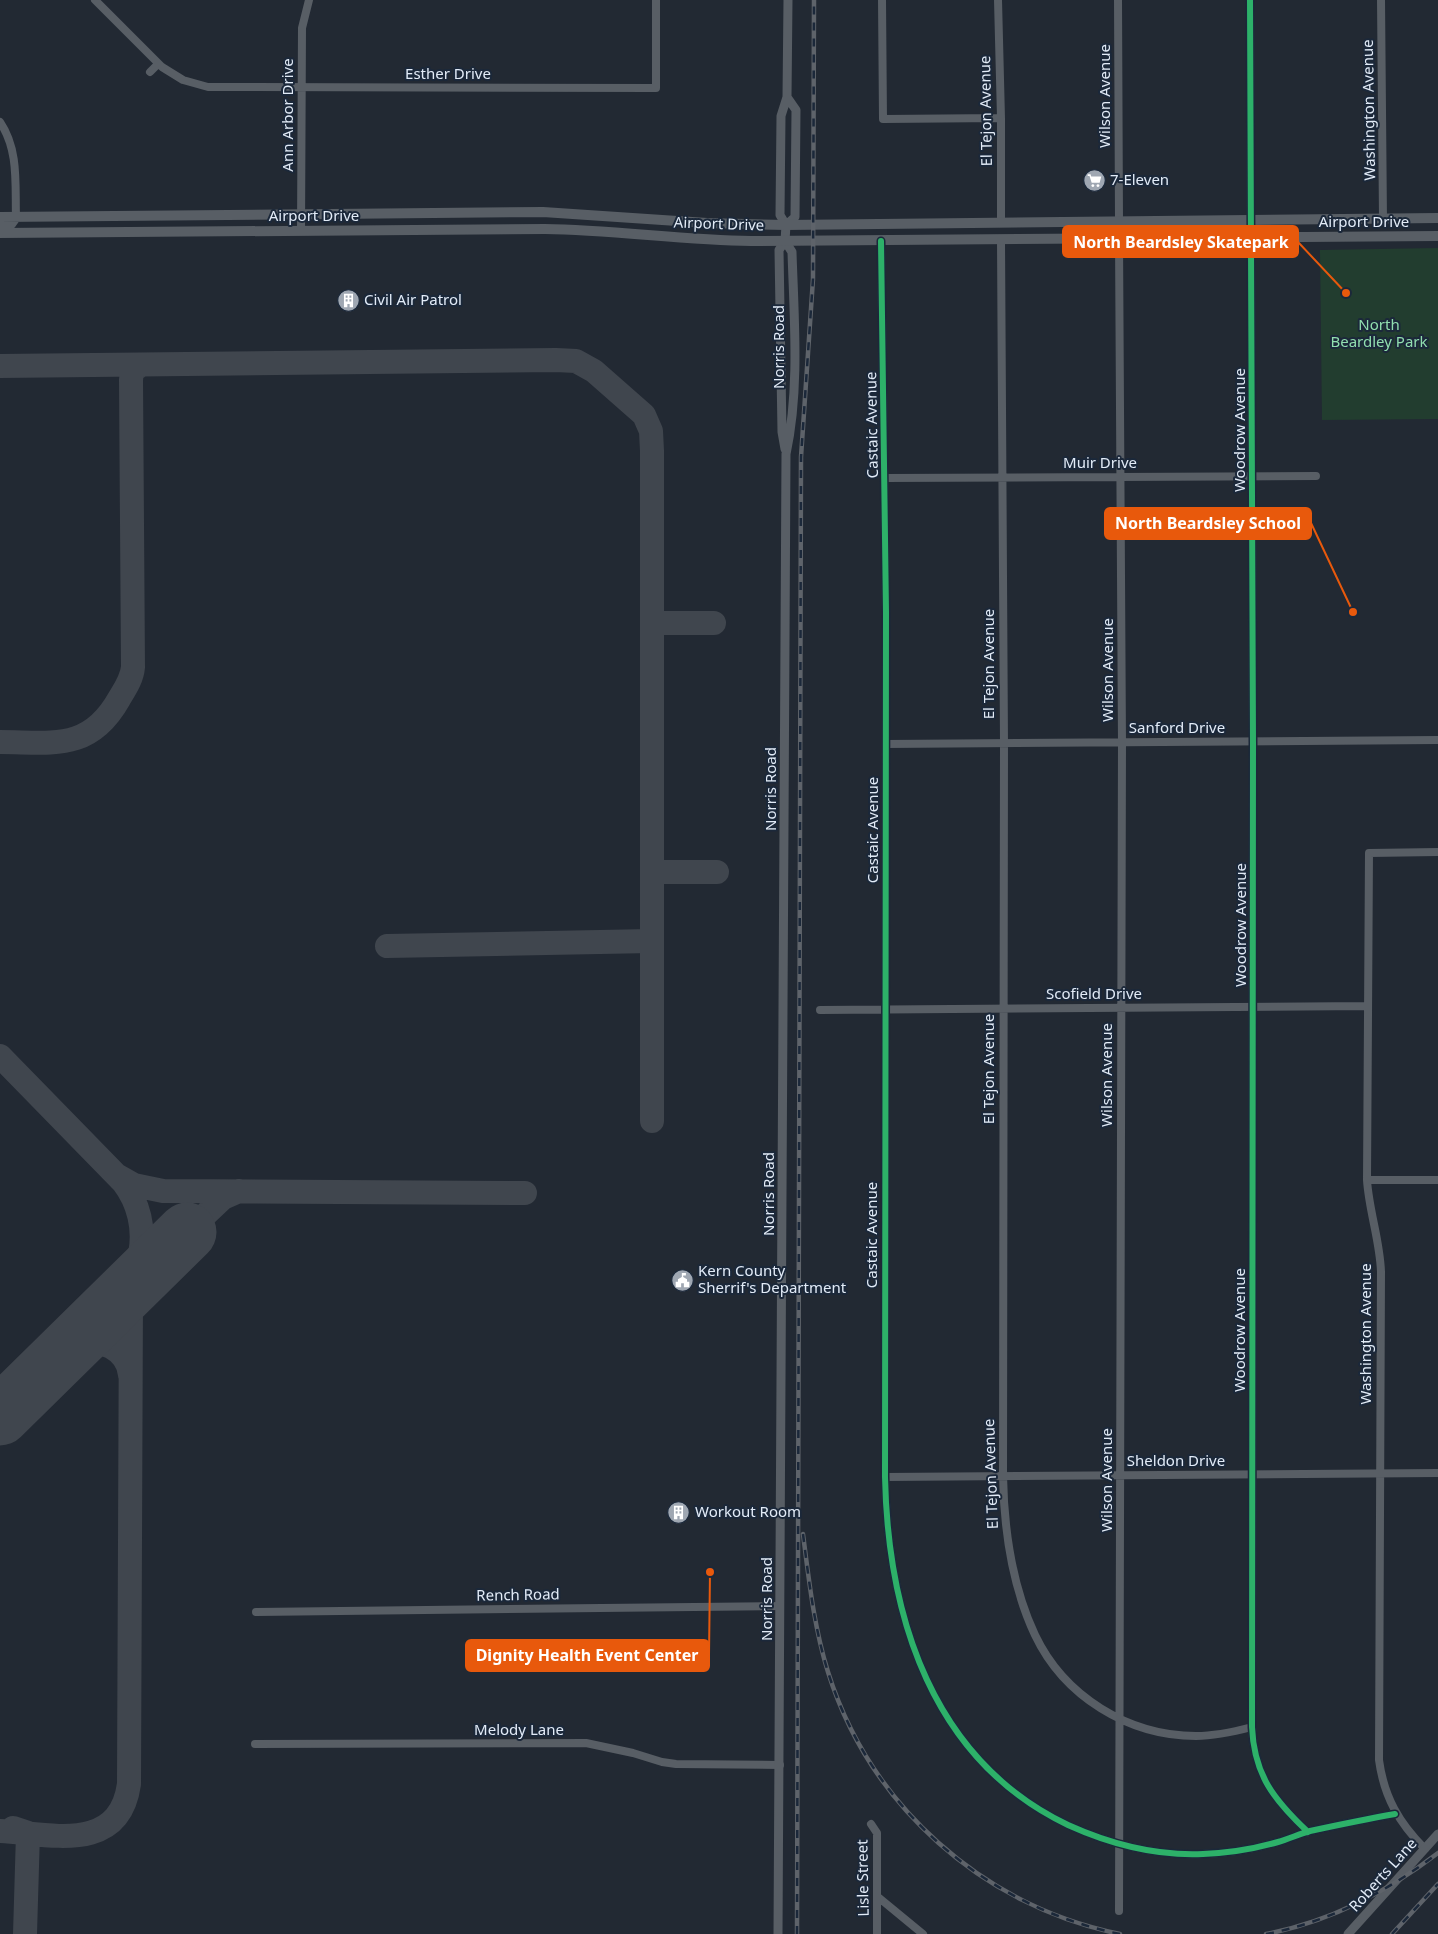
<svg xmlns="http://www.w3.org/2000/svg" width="1438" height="1934" font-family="'Noto Sans',sans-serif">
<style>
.green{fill:#223d2f}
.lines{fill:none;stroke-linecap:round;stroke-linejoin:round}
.taxiway{stroke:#40464e;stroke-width:24}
.runway{stroke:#40464e;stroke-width:59}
.minor{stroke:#585e65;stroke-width:8}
.tertiary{stroke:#585e65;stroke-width:9}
.secondary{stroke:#585e65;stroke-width:10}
.rail-casing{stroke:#5e636a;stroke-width:4.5}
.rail{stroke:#1b283a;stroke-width:2.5;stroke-dasharray:8;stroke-linecap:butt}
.cycleway-casing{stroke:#1b283a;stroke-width:9}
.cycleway{stroke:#2db169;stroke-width:6}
.labels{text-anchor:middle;stroke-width:4;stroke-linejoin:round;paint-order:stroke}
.street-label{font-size:15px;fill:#e2ebf7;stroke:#1b283a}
.poi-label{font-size:15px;fill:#e2ebf7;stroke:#1b283a;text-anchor:start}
.park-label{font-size:15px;fill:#91deaf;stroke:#1b283a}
.leader{fill:none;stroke:#e8590c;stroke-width:2}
.callout-dot{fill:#e8590c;stroke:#1b283a;stroke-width:2}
.callout{fill:#e8590c;stroke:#e8590c;stroke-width:2}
.callout-label{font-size:16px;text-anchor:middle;font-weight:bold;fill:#fff}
</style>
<rect width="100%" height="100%" fill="#222933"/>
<path class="green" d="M1438 248V419L1322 420 1320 250Z"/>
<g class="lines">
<path class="taxiway" d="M0 366 556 360 576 361 594 371 644 415 651 431 652 451V1121
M652 623H714
M0 742C52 742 89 752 119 699 125 689 132 679 133 667L131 380 132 371 141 365
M652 872H717
M387 946 652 941
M0 1056 123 1182C139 1203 145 1229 140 1254 137 1269 132 1282 131 1297L129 1784C119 1854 51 1834 0 1831
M118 1176 134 1185 163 1191 525 1193
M187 1232 223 1198 239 1191
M66 1348 122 1292 133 1275
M5 1412C22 1396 58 1354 77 1346 88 1341 101 1342 111 1347 122 1353 129 1363 130 1375
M13 1828 28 1833 25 1934"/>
<path class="runway" d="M0 1416 187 1232"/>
<path class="minor" d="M95 0 162 67 183 80 208 87 656 88V0
M882 0 883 119 1001 118
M998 0 1001 118V221
M1118 0 1119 221
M1250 0 1253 742 1252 1727C1254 1775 1274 1800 1308 1832
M1381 0 1383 219
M150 72 158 64
M0 122C19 150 15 184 16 217
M301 231 302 28 309 0
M881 241 886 612 885 1477C888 1617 932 1760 1068 1825 1110 1844 1157 1856 1203 1854 1228 1853 1254 1849 1278 1842 1289 1839 1299 1834 1310 1831 1338 1825 1367 1819 1395 1814
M1001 241 1004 743 1003 1476C1004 1529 1012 1586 1035 1635 1064 1696 1128 1736 1196 1736 1215 1736 1233 1732 1252 1727
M885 478 1316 476
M886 744 1438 740
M820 1010 1368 1006
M1367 1180H1438
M885 1477 1438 1473
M256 1612 780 1606
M255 1744 586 1743 633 1753 662 1762 676 1764 780 1765
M871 1824 877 1833V1934
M1425 1849C1399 1823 1384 1797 1379 1760L1381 1272C1380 1241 1369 1211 1367 1180L1369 853 1438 852
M878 1897 923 1934
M1119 1911 1122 743 1119 239"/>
<path class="tertiary" d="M786 225 795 217 796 110 787 97
M785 449 782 432 779 250 785 241
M778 1934 786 454C800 389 794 318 792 252L785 241 786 225 780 215 781 116 787 97 788 0
M1348 1934 1438 1834"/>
<path class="secondary" d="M0 217 543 212 707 223 786 225 1438 218
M0 226 11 224 16 217
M0 233 545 229C614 230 682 240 751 241L1438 236"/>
<defs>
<path id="rail" d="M803 1534C809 1581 814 1627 828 1672 870 1806 983 1906 1120 1934
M797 1934 801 457 813 279 814 0
M1266 1934C1329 1922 1387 1892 1438 1853
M1392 1934 1438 1884"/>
</defs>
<use href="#rail" class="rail-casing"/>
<use href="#rail" class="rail"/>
<defs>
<path id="cycleway" d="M1250 0 1253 742 1252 1727C1254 1775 1274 1800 1308 1832
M881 241 886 612 885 1477C888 1617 932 1760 1068 1825 1110 1844 1157 1856 1203 1854 1228 1853 1254 1849 1278 1842 1289 1839 1299 1834 1310 1831 1338 1825 1367 1819 1395 1814"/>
</defs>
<use href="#cycleway" class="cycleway-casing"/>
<use href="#cycleway" class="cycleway"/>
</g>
<defs>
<symbol id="supermarket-disc" viewBox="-11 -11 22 22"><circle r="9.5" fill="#9fa7b2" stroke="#1b283a"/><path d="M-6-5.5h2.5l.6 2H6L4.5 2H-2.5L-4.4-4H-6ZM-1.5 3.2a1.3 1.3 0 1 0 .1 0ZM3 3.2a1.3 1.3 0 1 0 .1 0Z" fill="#fff"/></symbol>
<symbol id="building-disc" viewBox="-11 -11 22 22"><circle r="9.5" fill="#9fa7b2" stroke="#1b283a"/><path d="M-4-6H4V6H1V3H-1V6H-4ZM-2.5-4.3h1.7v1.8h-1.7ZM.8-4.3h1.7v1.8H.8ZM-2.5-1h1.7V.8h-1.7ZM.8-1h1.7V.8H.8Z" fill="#fff"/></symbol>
<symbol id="civic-disc" viewBox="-11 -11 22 22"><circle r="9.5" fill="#9fa7b2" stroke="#1b283a"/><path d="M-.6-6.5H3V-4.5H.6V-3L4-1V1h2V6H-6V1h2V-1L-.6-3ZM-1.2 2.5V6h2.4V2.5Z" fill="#fff"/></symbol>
</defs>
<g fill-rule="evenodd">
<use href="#supermarket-disc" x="1082" y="168" width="25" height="25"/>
<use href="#building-disc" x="336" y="288" width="25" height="25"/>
<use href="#civic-disc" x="670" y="1268" width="25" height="25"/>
<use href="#building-disc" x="666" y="1500" width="25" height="25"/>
</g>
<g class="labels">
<g class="street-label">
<text x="448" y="79">Esther Drive</text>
<text transform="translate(1105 96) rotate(-90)" y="5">Wilson Avenue</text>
<text transform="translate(1369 110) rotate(-91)" y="5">Washington Avenue</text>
<text transform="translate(986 111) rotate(-91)" y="5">El Tejon Avenue</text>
<text transform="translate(288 115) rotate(-90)" y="5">Ann Arbor Drive</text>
<text x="314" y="221">Airport Drive</text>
<text x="1364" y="227">Airport Drive</text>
<text transform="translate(719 224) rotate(2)" y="5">Airport Drive</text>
<text transform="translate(779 347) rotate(-90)" y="5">Norris Road</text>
<text transform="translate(872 425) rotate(-91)" y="5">Castaic Avenue</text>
<text transform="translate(1240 430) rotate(-90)" y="5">Woodrow Avenue</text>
<text x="1100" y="468">Muir Drive</text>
<text transform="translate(989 664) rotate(-90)" y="5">El Tejon Avenue</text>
<text transform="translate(1108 670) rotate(-90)" y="5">Wilson Avenue</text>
<text x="1177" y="733">Sanford Drive</text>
<text transform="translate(771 789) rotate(-90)" y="5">Norris Road</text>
<text transform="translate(873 830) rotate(-90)" y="5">Castaic Avenue</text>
<text transform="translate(1241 925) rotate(-90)" y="5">Woodrow Avenue</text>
<text x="1094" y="999">Scofield Drive</text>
<text transform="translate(989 1069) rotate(-90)" y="5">El Tejon Avenue</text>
<text transform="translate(1107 1075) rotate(-90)" y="5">Wilson Avenue</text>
<text transform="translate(769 1194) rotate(-90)" y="5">Norris Road</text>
<text transform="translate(872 1235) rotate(-90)" y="5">Castaic Avenue</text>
<text transform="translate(1240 1330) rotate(-90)" y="5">Woodrow Avenue</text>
<text transform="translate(1366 1334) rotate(-90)" y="5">Washington Avenue</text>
<text x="1176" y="1466">Sheldon Drive</text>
<text transform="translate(991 1474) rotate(-92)" y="5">El Tejon Avenue</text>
<text transform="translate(1107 1480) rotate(-90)" y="5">Wilson Avenue</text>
<text transform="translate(518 1595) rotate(-1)" y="5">Rench Road</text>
<text transform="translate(767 1599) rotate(-90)" y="5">Norris Road</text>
<text x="519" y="1735">Melody Lane</text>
<text transform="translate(1383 1875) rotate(-48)" y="5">Roberts Lane</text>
<text transform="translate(863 1878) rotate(-91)" y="5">Lisle Street</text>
</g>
<g class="poi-label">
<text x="1110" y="185">7-Eleven</text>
<text x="364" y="305">Civil Air Patrol</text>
<text x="698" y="1276">Kern County<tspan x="698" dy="17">Sherrif's Department</tspan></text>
<text x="695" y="1517">Workout Room</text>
</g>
<g class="park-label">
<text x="1379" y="330">North<tspan x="1379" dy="17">Beardley Park</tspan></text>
</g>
</g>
<path class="leader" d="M1346 293L1298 242M1353 612L1311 523M710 1572L709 1655"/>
<g class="callout-dot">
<circle cx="1346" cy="293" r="5"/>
<circle cx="1353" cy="612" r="5"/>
<circle cx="710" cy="1572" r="5"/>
</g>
<g class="callout">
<rect x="1063" y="226" width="235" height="31" rx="5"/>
<rect x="1105" y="508" width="206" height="31" rx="5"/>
<rect x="466" y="1640" width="243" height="31" rx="5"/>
</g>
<g class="callout-label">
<text x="1181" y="248">North Beardsley Skatepark</text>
<text x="1208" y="529">North Beardsley School</text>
<text x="587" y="1661">Dignity Health Event Center</text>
</g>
</svg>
